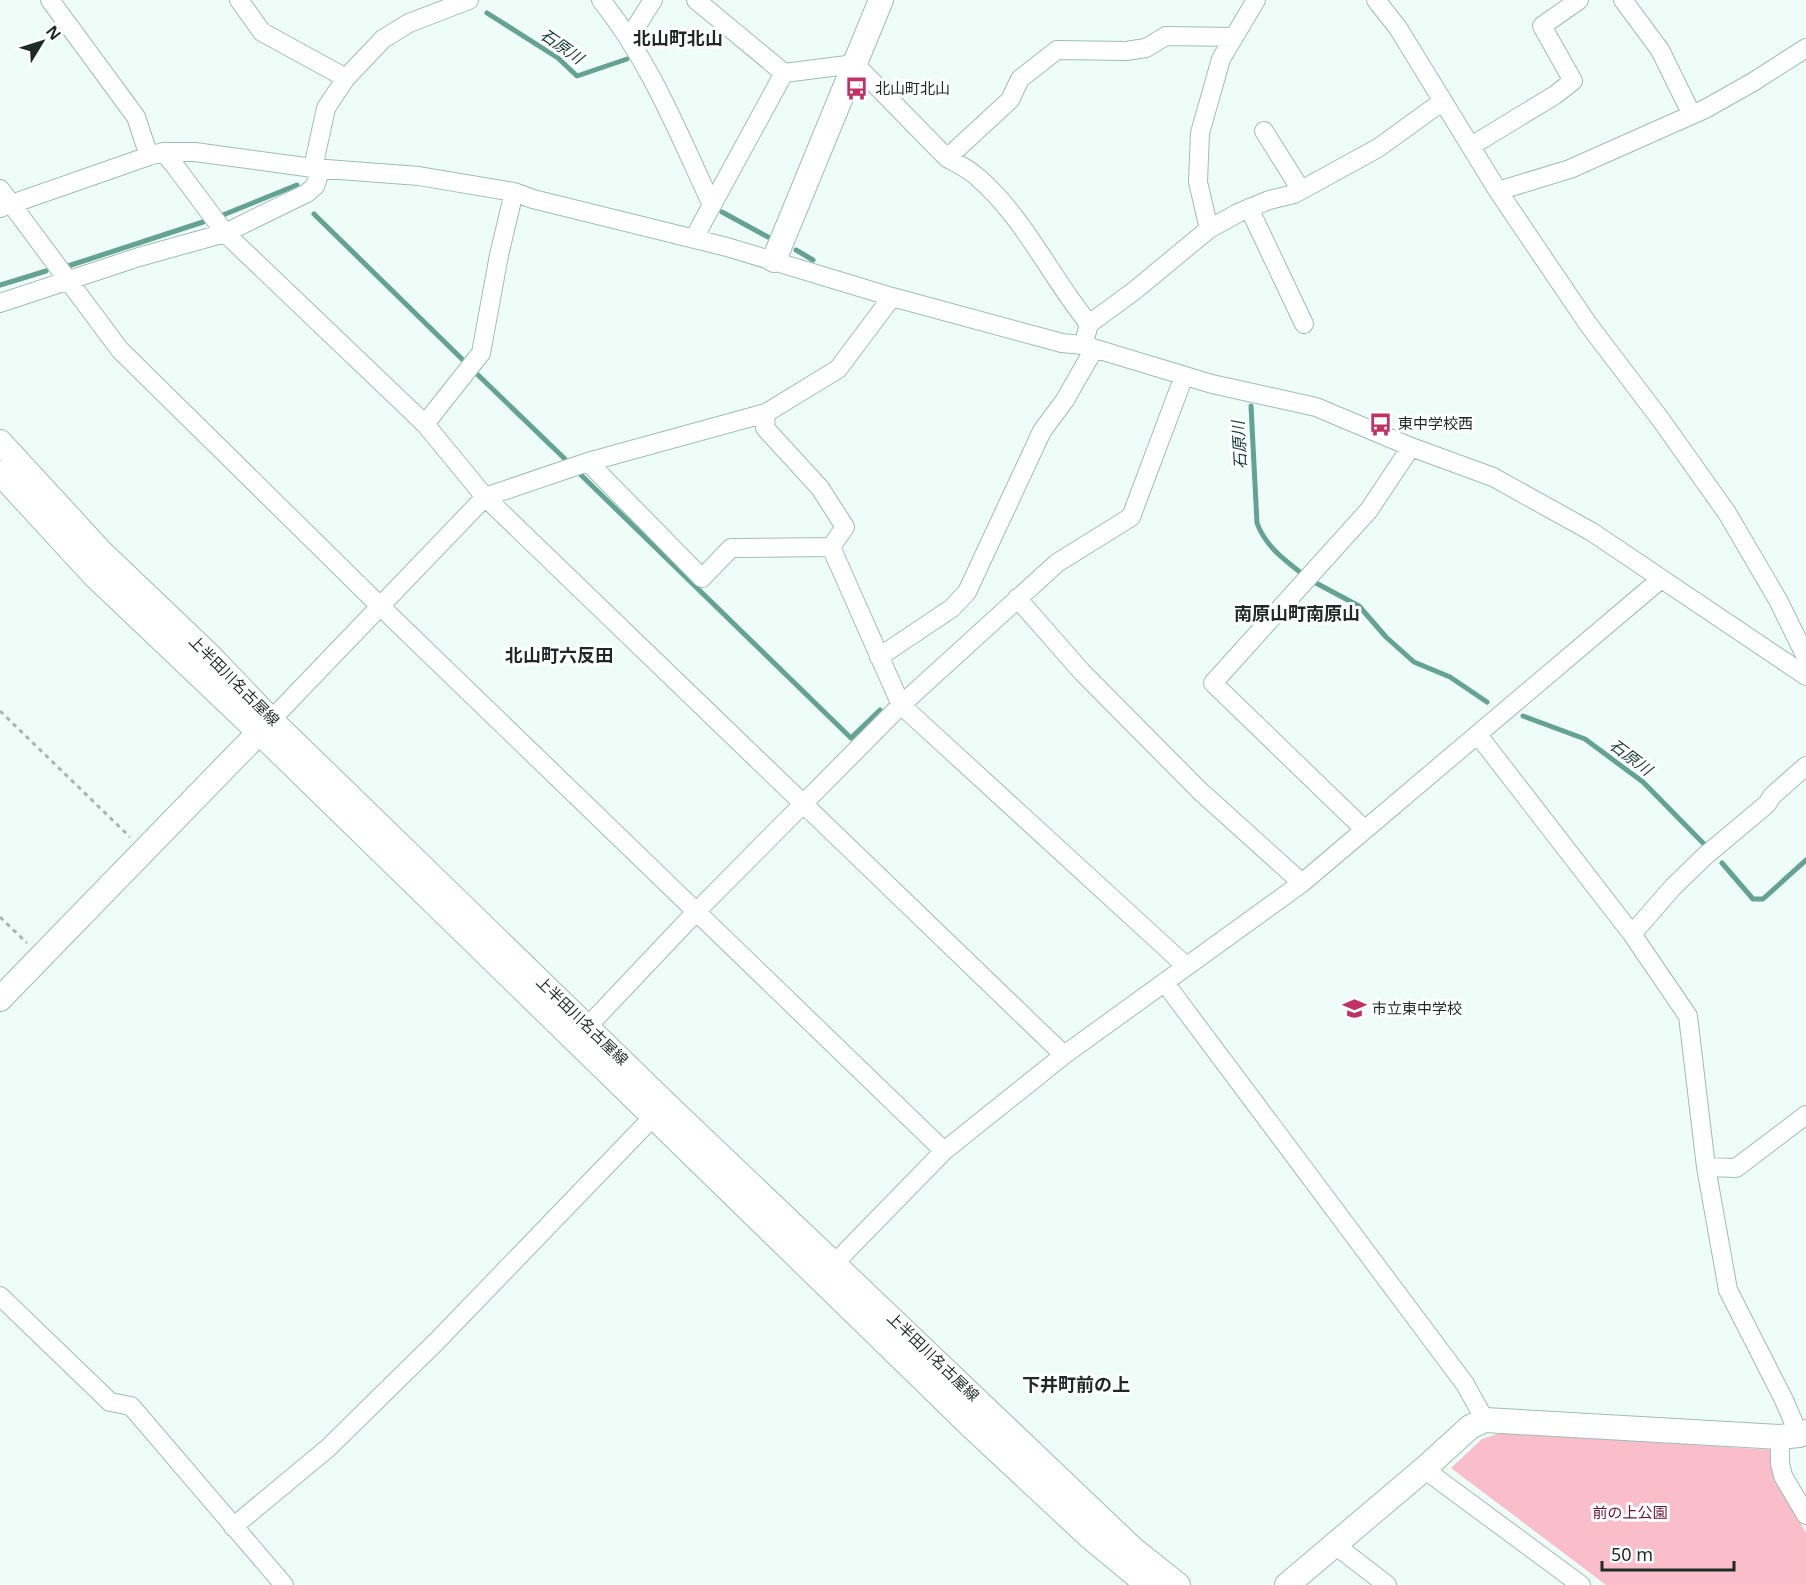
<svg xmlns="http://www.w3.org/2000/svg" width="1806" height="1585" font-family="'Noto Sans','Noto Sans JP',sans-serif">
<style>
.green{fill:#f9beca}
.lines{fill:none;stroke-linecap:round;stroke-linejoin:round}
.stream{stroke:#64a292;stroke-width:5}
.street-casing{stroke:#9dbeb4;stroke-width:20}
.secondary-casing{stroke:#9dbeb4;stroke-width:26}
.path{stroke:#a8b6b2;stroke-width:3;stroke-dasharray:4.5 4.5;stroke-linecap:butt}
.street{stroke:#fff;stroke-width:18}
.secondary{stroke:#fff;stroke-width:24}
.labels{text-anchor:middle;stroke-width:6;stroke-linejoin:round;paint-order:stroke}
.poi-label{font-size:15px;fill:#1d2a27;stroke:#fff;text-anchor:start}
.street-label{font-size:15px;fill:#1d2a27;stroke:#fff}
.park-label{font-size:15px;fill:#681331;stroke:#fff}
.water-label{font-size:16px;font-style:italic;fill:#153c33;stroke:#fff}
.quarter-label{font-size:18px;font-weight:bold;fill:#1d2a27;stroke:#fff}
</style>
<rect width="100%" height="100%" fill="#effdf9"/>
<path class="green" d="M1503 1432 1773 1450 1777 1482 1806 1533V1585H1606L1451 1468 1482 1439Z"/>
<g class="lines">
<path class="stream" d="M487 13 558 58 577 76 627 59
M722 212 768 237
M314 214 465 362
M218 217 297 185
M796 250 813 260
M65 267 203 222
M0 285 46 271
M477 374 565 459
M1251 406 1257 523C1265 545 1282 558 1300 572
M579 473 851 738 880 710
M1316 583 1359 606 1386 637 1414 662 1450 677 1487 702
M1523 716 1585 739 1643 782 1706 846
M1722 863 1753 899H1763L1806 860"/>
<defs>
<path id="street" d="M50 0 136 117 149 156
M239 0 262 32 346 78
M601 0C650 61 679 135 712 205
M696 0 784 73 855 64 947 158
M1376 0 1398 28 1498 191 1588 324 1661 420 1727 513 1778 600 1806 657
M1623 0 1660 50 1692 115
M629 38 653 0
M1264 131 1301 190
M1471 146 1555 95 1573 81 1542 26 1579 0
M163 152 175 166 225 233 425 424 485 497 1064 1055
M313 168 326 108 346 78 383 39 409 23 469 0
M0 189 120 350 380 606 944 1151
M1498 191 1570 169 1705 109 1753 82 1806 48
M0 208 149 156 163 152H195L313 168 419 176 514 192 533 199 727 247 892 297 1062 343 1083 345 1212 384 1316 407 1411 447 1493 477 1592 532 1806 676
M1249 208 1304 324
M1209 229 1198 182 1200 133 1221 59 1256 0
M694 238 784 73
M0 303 139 257 225 233 307 193 315 186 321 169
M1089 324C1050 276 1023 215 975 175 967 168 956 163 947 158L1010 100 1020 79 1057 50 1126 51 1146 48 1166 36 1234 37
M1086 335 1089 324 1134 291 1209 229 1238 213 1269 200 1294 194 1378 148 1443 101
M766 413 765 428 820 488 845 527 831 547 901 705 1186 966
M425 424 481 353 499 255 514 192
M588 462 702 578 731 548 831 547
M1017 598 1082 672 1200 791 1302 883
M879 657 952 608 967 592 1042 431 1065 400 1094 349
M271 720 485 497 588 462 766 413 838 369 892 297
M1478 735 1632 934 1688 1016 1706 1167 1728 1290 1784 1400 1799 1435
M1365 830 1213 683 1369 510 1411 447
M1632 934 1673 887 1705 856 1767 804 1772 796 1806 766
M1165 983 1465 1384 1485 1420
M588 1026 696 912 901 705 1057 563 1131 517 1184 376
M1706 1167 1736 1168 1806 1115
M826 1272 944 1151 1064 1055 1302 883 1661 579
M0 1296 110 1402 131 1406 284 1585
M1780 1437V1463L1783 1476 1806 1515
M1424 1469 1581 1585
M233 1527 328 1448 437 1341 653 1117
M1335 1545 1387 1585"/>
<path id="secondary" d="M774 260 881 0
M0 442 102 553 211 657 271 720 666 1104 1134 1550 1178 1585
M0 473 94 575 259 732 972 1427 1090 1537 1148 1585
M0 999 270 721
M1287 1585 1424 1469 1470 1427 1485 1420 1780 1437 1799 1435 1806 1432"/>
</defs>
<use href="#street" class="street-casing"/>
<use href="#secondary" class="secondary-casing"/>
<path class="path" d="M0 711 130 837
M0 917 27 943"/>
<use href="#street" class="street"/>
<use href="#secondary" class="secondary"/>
</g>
<defs>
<symbol id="bus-bare" viewBox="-9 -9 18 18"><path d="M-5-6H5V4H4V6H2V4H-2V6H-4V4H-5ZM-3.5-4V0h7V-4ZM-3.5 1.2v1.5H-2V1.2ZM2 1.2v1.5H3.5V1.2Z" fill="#bf3263" stroke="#fff" stroke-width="2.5" paint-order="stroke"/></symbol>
<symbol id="school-bare" viewBox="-9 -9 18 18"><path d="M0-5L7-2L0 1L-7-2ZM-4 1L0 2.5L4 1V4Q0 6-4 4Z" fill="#bf3263" stroke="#fff" stroke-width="2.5" paint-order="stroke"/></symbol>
</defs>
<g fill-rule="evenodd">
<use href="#bus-bare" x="840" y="72" width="33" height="33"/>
<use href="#bus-bare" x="1364" y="408" width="33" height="33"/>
<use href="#school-bare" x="1338" y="992" width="33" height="33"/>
</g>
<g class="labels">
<g class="poi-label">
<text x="875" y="94">北山町北山</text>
<text x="1398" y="429">東中学校西</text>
<text x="1372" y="1014">市立東中学校</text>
</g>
<g class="street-label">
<text transform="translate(234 681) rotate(45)" y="5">上半田川名古屋線</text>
<text transform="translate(582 1021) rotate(44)" y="5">上半田川名古屋線</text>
<text transform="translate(933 1357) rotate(44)" y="5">上半田川名古屋線</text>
</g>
<g class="park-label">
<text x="1630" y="1518">前の上公園</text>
</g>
<g class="water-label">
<text transform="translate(562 46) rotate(35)" y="6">石原川</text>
<text transform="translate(1239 445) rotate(-93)" y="6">石原川</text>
<text transform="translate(1631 757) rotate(37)" y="6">石原川</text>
</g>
<g class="quarter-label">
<text x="678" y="45">北山町北山</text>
<text x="1297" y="620">南原山町南原山</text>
<text x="559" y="662">北山町六反田</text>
<text x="1076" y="1391">下井町前の上</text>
</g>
</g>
<g transform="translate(42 42) rotate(52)" stroke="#ffffff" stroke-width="4.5" paint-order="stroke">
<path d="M0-4.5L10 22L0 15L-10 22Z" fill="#1d2a27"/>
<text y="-9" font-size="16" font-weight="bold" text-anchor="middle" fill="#1d2a27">N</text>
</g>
<path d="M1602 1561v9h132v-9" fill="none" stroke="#1d2a27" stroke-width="3"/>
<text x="1611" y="1561" font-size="18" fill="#1d2a27" stroke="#ffffff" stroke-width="4.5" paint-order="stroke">50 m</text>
</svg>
